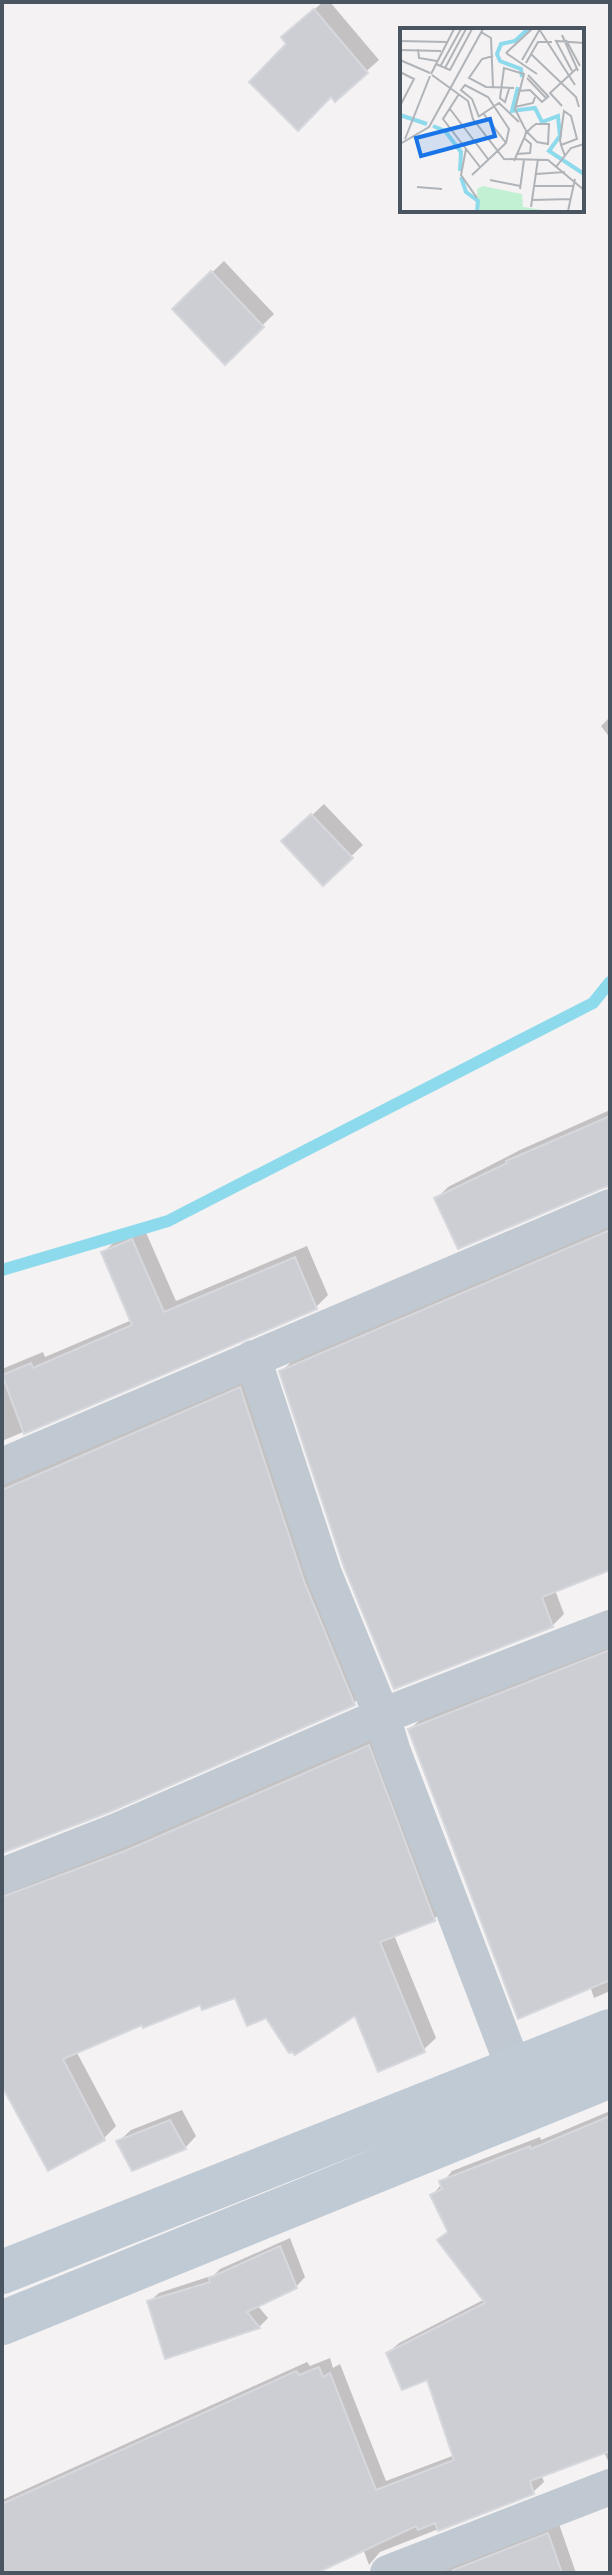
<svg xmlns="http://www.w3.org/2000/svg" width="612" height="2575" font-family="'DejaVu Sans',sans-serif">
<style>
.shadow{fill:#0003}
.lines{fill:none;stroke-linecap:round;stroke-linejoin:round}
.stream{stroke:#8edaed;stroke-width:12}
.building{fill:#ccced4;stroke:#d6d8dd;stroke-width:2}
.street{stroke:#c0c9d1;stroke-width:36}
.secondary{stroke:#c0cad5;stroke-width:44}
.inset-river{fill:none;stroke:#8edaed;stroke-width:4}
.inset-road{fill:none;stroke:#b0b3b8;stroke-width:2}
.view{fill:#1974e7;fill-opacity:0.15;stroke:#1974e7;stroke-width:4}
.inset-edge{fill:none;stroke:#495560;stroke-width:4}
</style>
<rect width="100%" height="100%" fill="#f4f2f2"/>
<path class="shadow" d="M323 2H330L379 60 335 99 289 44 295 26Z
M224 261 274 314 225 362 174 309Z
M610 717V738L601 726Z
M324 804 363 845 323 883 296 830Z
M610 1110V1185L437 1198 448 1187 520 1150Z
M610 1225V1568L555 1590 564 1614 552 1626 282 1371 293 1360Z
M144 1228 176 1301 307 1246 328 1295 316 1307 2 1441V1369L43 1352 45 1357 132 1320 103 1253 115 1241Z
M253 1377 366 1691 354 1703 2 1851V1471Z
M610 1645V1991L594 1998 590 1986 410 1729 422 1718Z
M381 1734 446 1907 434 1919 394 1935 436 2038 423 2050 356 2013 267 2015 236 1995 201 2002 143 2022 76 2051 116 2126 104 2138 2 2082V1881Z
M182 2110 196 2136 185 2148 119 2141 131 2130Z
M610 2111V2465L604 2452 541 2474 544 2482 533 2492 380 2552 369 2565 362 2546 312 2573H2V2500L307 2362 310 2366 330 2358 333 2368 340 2364 386 2481 455 2455 428 2377 388 2353 399 2343 485 2299 432 2196 452 2171 540 2137 541 2140Z
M290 2238 305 2277 296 2287 257 2305 268 2318 259 2327 166 2357 149 2302 159 2293 214 2275 220 2269Z
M559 2524 576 2573H433Z"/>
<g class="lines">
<path class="stream" d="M2 1270 168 1221 593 1003 610 982"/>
</g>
<path class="building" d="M314 9 368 73 335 102 331 97 298 131 249 82 286 44 281 37Z
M211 271 264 327 225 365 172 309Z
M311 814 353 858 323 886 281 841Z
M610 1116V1186L602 1188 458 1249 434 1198 507 1163 506 1161Z
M610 1230V1570L542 1597 553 1627 394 1689 344 1567 279 1371Z
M132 1239 164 1312 295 1257 317 1309 24 1434 2 1375 31 1363 33 1368 132 1325 101 1252Z
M240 1387 304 1581 355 1705 109 1812 2 1853V1490Z
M610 1650V1980L518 2019 408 1729Z
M369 1745 435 1921 380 1942 425 2052 378 2072 355 2016 295 2055 292 2052 289 2053 266 2018 247 2026 235 1998 202 2010 200 2005 143 2028 142 2025 63 2059 105 2140 48 2171 2 2086V1897L125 1851Z
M610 2116V2451L530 2481 534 2494 438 2531 435 2523 418 2530 416 2526 317 2573H2V2504L296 2371 299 2375 319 2367 323 2377 330 2373 376 2490 454 2460 427 2380 402 2390 386 2353 485 2303 437 2240 448 2232 430 2195 442 2189 439 2181 530 2146 531 2149Z
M170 2120 186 2149 132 2171 116 2141Z
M280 2246 297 2288 247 2312 260 2328 165 2359 147 2301 210 2282 209 2278Z
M548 2533 562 2573H454L453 2570Z"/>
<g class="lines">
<path class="street" d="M253 1358 324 1574 382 1716 393 1752 523 2092
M2 1466 610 1207
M2 1876 117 1831 382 1716 610 1628
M388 2573 610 2487"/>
<path class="secondary" d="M2 2272 610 2031
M2 2323 610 2076"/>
</g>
<g transform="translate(400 28)">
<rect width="184" height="184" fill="#f4f2f2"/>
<path d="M83 158 122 166 123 179 150 183H78L77 161Z" fill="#c1f0d3"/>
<path class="inset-river" d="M122 49 121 41 100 33 97 26 101 16 115 13 128 1M118 59 112 83 135 80 142 94 158 88 160 108 149 123 184 146M0 87 27 96M33 98 45 103 61 124 60 143M61 149 66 164 78 173 77 183"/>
<path class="inset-road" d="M139 1 175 57M81 4 91 10 93 59M162 7 178 43M166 12 180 38M0 13 47 14M18 21 19 30 37 33M0 22 41 23M106 25 137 46M106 25 132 1M131 26 176 69 179 79M93 28 82 31 69 50 86 59 114 60M0 32 30 45M122 32 140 1M126 35 138 14H152M36 36 50 42 72 1M41 37 61 1M45 40 66 1M172 43 156 13 184 15M0 44 14 51 0 78M31 46 54 1M32 47 68 73 73 91 104 131 148 132 184 162M128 47 148 68M127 50 146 70M109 61 105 74 100 70 104 40 124 46 115 81 124 99 127 104 137 114 148 116 149 96H136L132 99 127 104H126L125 108M118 63 130 62 142 74 149 68M59 66 43 91 80 139M162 78 150 65 176 41M115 79 133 75 135 69M50 81 88 131M83 85 106 115M78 89 99 75 119 94M5 111 30 48M0 116 29 99 83 1M161 117 177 111 171 88 164 83 160 112 161 117 165 128M66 121 61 147 77 170M116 126 130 125 131 116 124 110M114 133 125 108M156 139 171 120 184 116M136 146 165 144M72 147 106 115 109 101 88 69 65 57 61 62 72 71 79 89M90 152 120 158M134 158H174M17 159 42 161M120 161 124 132M132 172 171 171M131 179 138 131M168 183 175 151"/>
<path class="view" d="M90 91 95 108 21 128 16 110Z"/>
<rect width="184" height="184" class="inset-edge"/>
</g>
<rect width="612" height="2575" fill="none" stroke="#495560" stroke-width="8"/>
</svg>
